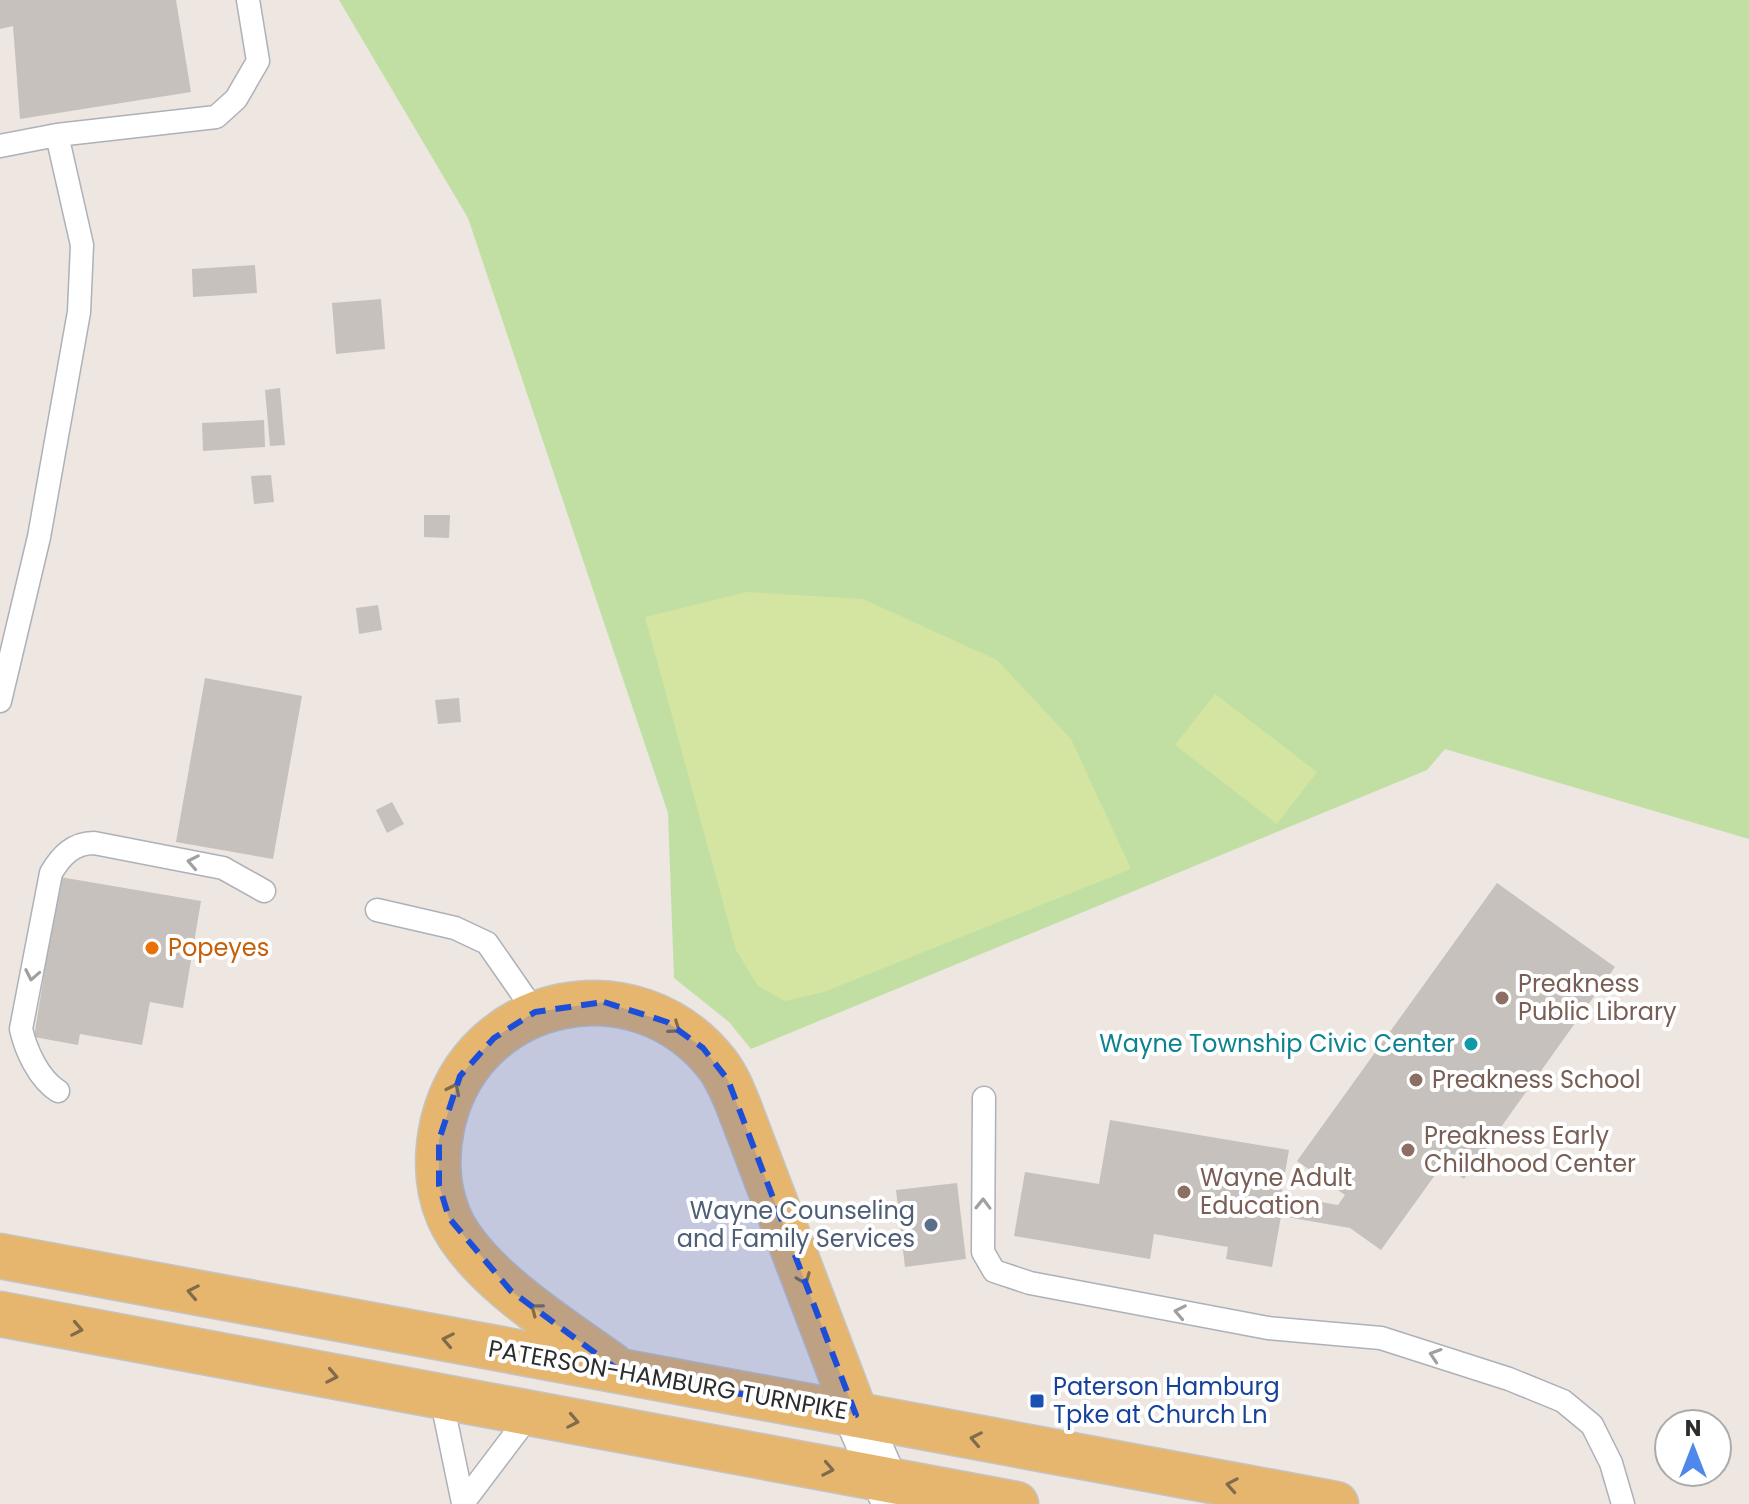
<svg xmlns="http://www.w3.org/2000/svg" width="1749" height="1504" font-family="Poppins,sans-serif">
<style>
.green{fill:#c1dfa3}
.pitch{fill:#d3e5a0}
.building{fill:#c6c1bc}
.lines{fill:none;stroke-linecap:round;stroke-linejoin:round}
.lane-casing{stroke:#adb1b8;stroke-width:25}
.secondary-casing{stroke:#adb1b8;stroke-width:47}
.primary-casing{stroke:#c4c4c4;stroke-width:47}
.lane{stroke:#fff;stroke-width:22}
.secondary{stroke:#fff;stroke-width:44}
.primary{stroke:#e6b66e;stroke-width:44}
.oneway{stroke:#a0a0a0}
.oneway2{stroke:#806b4a}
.marked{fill:#1d4ed8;fill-opacity:0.2;stroke:#1d4ed8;stroke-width:6;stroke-dasharray:16 10;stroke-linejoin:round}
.food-dot{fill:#e8710a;stroke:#fff;stroke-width:3}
.education-dot{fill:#8d6e63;stroke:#fff;stroke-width:3}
.culture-dot{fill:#0f9aa8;stroke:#fff;stroke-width:3}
.service-dot{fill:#5c6f8a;stroke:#fff;stroke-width:3}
.transit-dot{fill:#1a4fb4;stroke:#fff;stroke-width:3}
.labels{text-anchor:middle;stroke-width:8;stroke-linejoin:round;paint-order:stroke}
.food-label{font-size:24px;fill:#c56008;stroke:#fff;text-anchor:start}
.education-label{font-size:24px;fill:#785e54;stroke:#fff;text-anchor:start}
.culture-label{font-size:24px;fill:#0d838f;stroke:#fff;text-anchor:end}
.service-label{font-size:24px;fill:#4e5e75;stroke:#fff;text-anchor:end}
.street-label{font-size:24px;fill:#2d2d2d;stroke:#fff}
.transit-label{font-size:24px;fill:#164399;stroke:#fff;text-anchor:start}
</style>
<rect width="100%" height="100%" fill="#ede6e1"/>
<path class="green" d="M339 0H1749V839L1445 749 1427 770 751 1049 729 1022 674 978 668 813 468 218Z"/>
<path class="pitch" d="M747 592 863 599 997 660 1071 739 1131 869 824 992 785 1001 758 986 736 950 645 617Z
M1215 694 1317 772 1277 824 1175 745Z"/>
<path class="building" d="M0 0H176L191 92 20 119 13 26 0 29Z
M255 265 257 293 193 297 192 269Z
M381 299 385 349 336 354 332 303Z
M280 388 285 445 270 446 265 390Z
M264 420 265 447 203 451 202 423Z
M271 475 274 502 254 504 251 476Z
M424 515H450L449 538 424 537Z
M378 605 382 630 359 634 356 608Z
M205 678 302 696 273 859 176 842Z
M459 698 461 722 438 724 435 700Z
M392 802 404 824 387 833 376 810Z
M60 877 201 901 183 1008 150 1002 142 1045 80 1034 78 1045 34 1037Z
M1497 883 1615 967 1464 1179 1443 1164 1381 1250 1350 1228 1281 1216 1272 1267 1226 1259 1228 1247 1154 1234 1150 1259 1014 1236 1025 1172 1099 1184 1110 1120 1289 1150 1281 1195 1338 1205 1345 1195 1297 1161Z
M957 1183 966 1259 905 1267 896 1190Z"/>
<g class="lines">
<defs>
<path id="lane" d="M57 135 216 117 236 99 258 61 248 0
M0 146 57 135 82 245 79 312 39 537 0 701
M377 910 455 928 487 943 535 1012
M58 1091C39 1079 26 1051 21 1029L51 873C61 856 73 843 94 843L223 868 264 891
M984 1098 983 1252 994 1271 1030 1283 1268 1328 1381 1338 1509 1379 1563 1401 1592 1425 1611 1463 1623 1504
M441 1397 463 1503 531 1413"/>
<path id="secondary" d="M856 1415 895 1504"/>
<path id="primary" d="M0 1256 1336 1504
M0 1314 1016 1504
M613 1366C562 1329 474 1275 449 1217 436 1187 436 1153 443 1122 474 994 636 961 717 1064 727 1077 733 1092 739 1107L856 1415"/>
</defs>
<use href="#lane" class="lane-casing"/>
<use href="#secondary" class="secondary-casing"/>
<use href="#primary" class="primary-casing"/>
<use href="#lane" class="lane"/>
<use href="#secondary" class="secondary"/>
<use href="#primary" class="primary"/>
</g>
<defs><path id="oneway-chevron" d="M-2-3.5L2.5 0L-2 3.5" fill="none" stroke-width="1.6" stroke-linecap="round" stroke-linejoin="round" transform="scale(2)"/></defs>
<g class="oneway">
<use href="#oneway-chevron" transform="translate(193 862) rotate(-169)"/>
<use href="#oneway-chevron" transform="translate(32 975) rotate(101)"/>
<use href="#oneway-chevron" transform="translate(983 1204) rotate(-89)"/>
<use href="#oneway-chevron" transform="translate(1180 1312) rotate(-169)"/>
<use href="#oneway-chevron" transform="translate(1435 1355) rotate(-162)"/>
</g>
<g class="oneway2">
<use href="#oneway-chevron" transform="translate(675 1028) rotate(35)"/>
<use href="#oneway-chevron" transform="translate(454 1089) rotate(-64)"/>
<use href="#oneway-chevron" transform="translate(804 1279) rotate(69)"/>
<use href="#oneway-chevron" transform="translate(193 1292) rotate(-169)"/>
<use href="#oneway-chevron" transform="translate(536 1309) rotate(-143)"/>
<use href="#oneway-chevron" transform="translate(77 1329) rotate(11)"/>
<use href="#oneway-chevron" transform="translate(448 1340) rotate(-169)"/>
<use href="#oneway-chevron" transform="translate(332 1376) rotate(11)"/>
<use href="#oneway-chevron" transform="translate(573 1421) rotate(11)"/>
<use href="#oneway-chevron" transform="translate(976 1439) rotate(-169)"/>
<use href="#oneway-chevron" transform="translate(828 1469) rotate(11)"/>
<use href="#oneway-chevron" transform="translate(1232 1485) rotate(-170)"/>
</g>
<path class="marked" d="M604 1002 667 1022 703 1048 728 1080 856 1415 621 1372 511 1291 449 1218 439 1185V1140L460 1076 494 1038 535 1012Z"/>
<circle class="food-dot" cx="152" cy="948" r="8"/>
<g class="education-dot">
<circle cx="1502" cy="998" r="8"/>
<circle cx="1416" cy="1080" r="8"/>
<circle cx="1408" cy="1150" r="8"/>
<circle cx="1184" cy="1192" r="8"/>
</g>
<circle class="culture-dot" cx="1471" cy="1044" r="8"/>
<circle class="service-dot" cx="931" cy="1225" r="8"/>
<rect class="transit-dot" x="1029" y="1393" width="16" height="16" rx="4"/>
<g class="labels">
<g class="food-label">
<text x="168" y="956">Popeyes</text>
</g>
<g class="education-label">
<text x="1518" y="992">Preakness<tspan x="1518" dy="28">Public Library</tspan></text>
<text x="1432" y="1088">Preakness School</text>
<text x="1424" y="1144">Preakness Early<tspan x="1424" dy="28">Childhood Center</tspan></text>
<text x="1200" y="1186">Wayne Adult<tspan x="1200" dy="28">Education</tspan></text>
</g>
<g class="culture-label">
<text x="1455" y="1052">Wayne Township Civic Center</text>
</g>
<g class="service-label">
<text x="915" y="1219">Wayne Counseling<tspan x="915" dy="28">and Family Services</tspan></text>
</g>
<g class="street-label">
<text transform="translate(668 1380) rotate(10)" y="8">PATERSON-HAMBURG TURNPIKE</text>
</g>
<g class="transit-label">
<text x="1053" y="1395">Paterson Hamburg<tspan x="1053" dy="28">Tpke at Church Ln</tspan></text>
</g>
</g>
<g transform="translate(1693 1448)"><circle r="38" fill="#ffffff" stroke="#ababab" stroke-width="2"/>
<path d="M0-6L14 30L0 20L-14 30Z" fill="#5087eb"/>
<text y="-12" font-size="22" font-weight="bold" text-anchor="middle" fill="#2d2d2d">N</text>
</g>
</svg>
